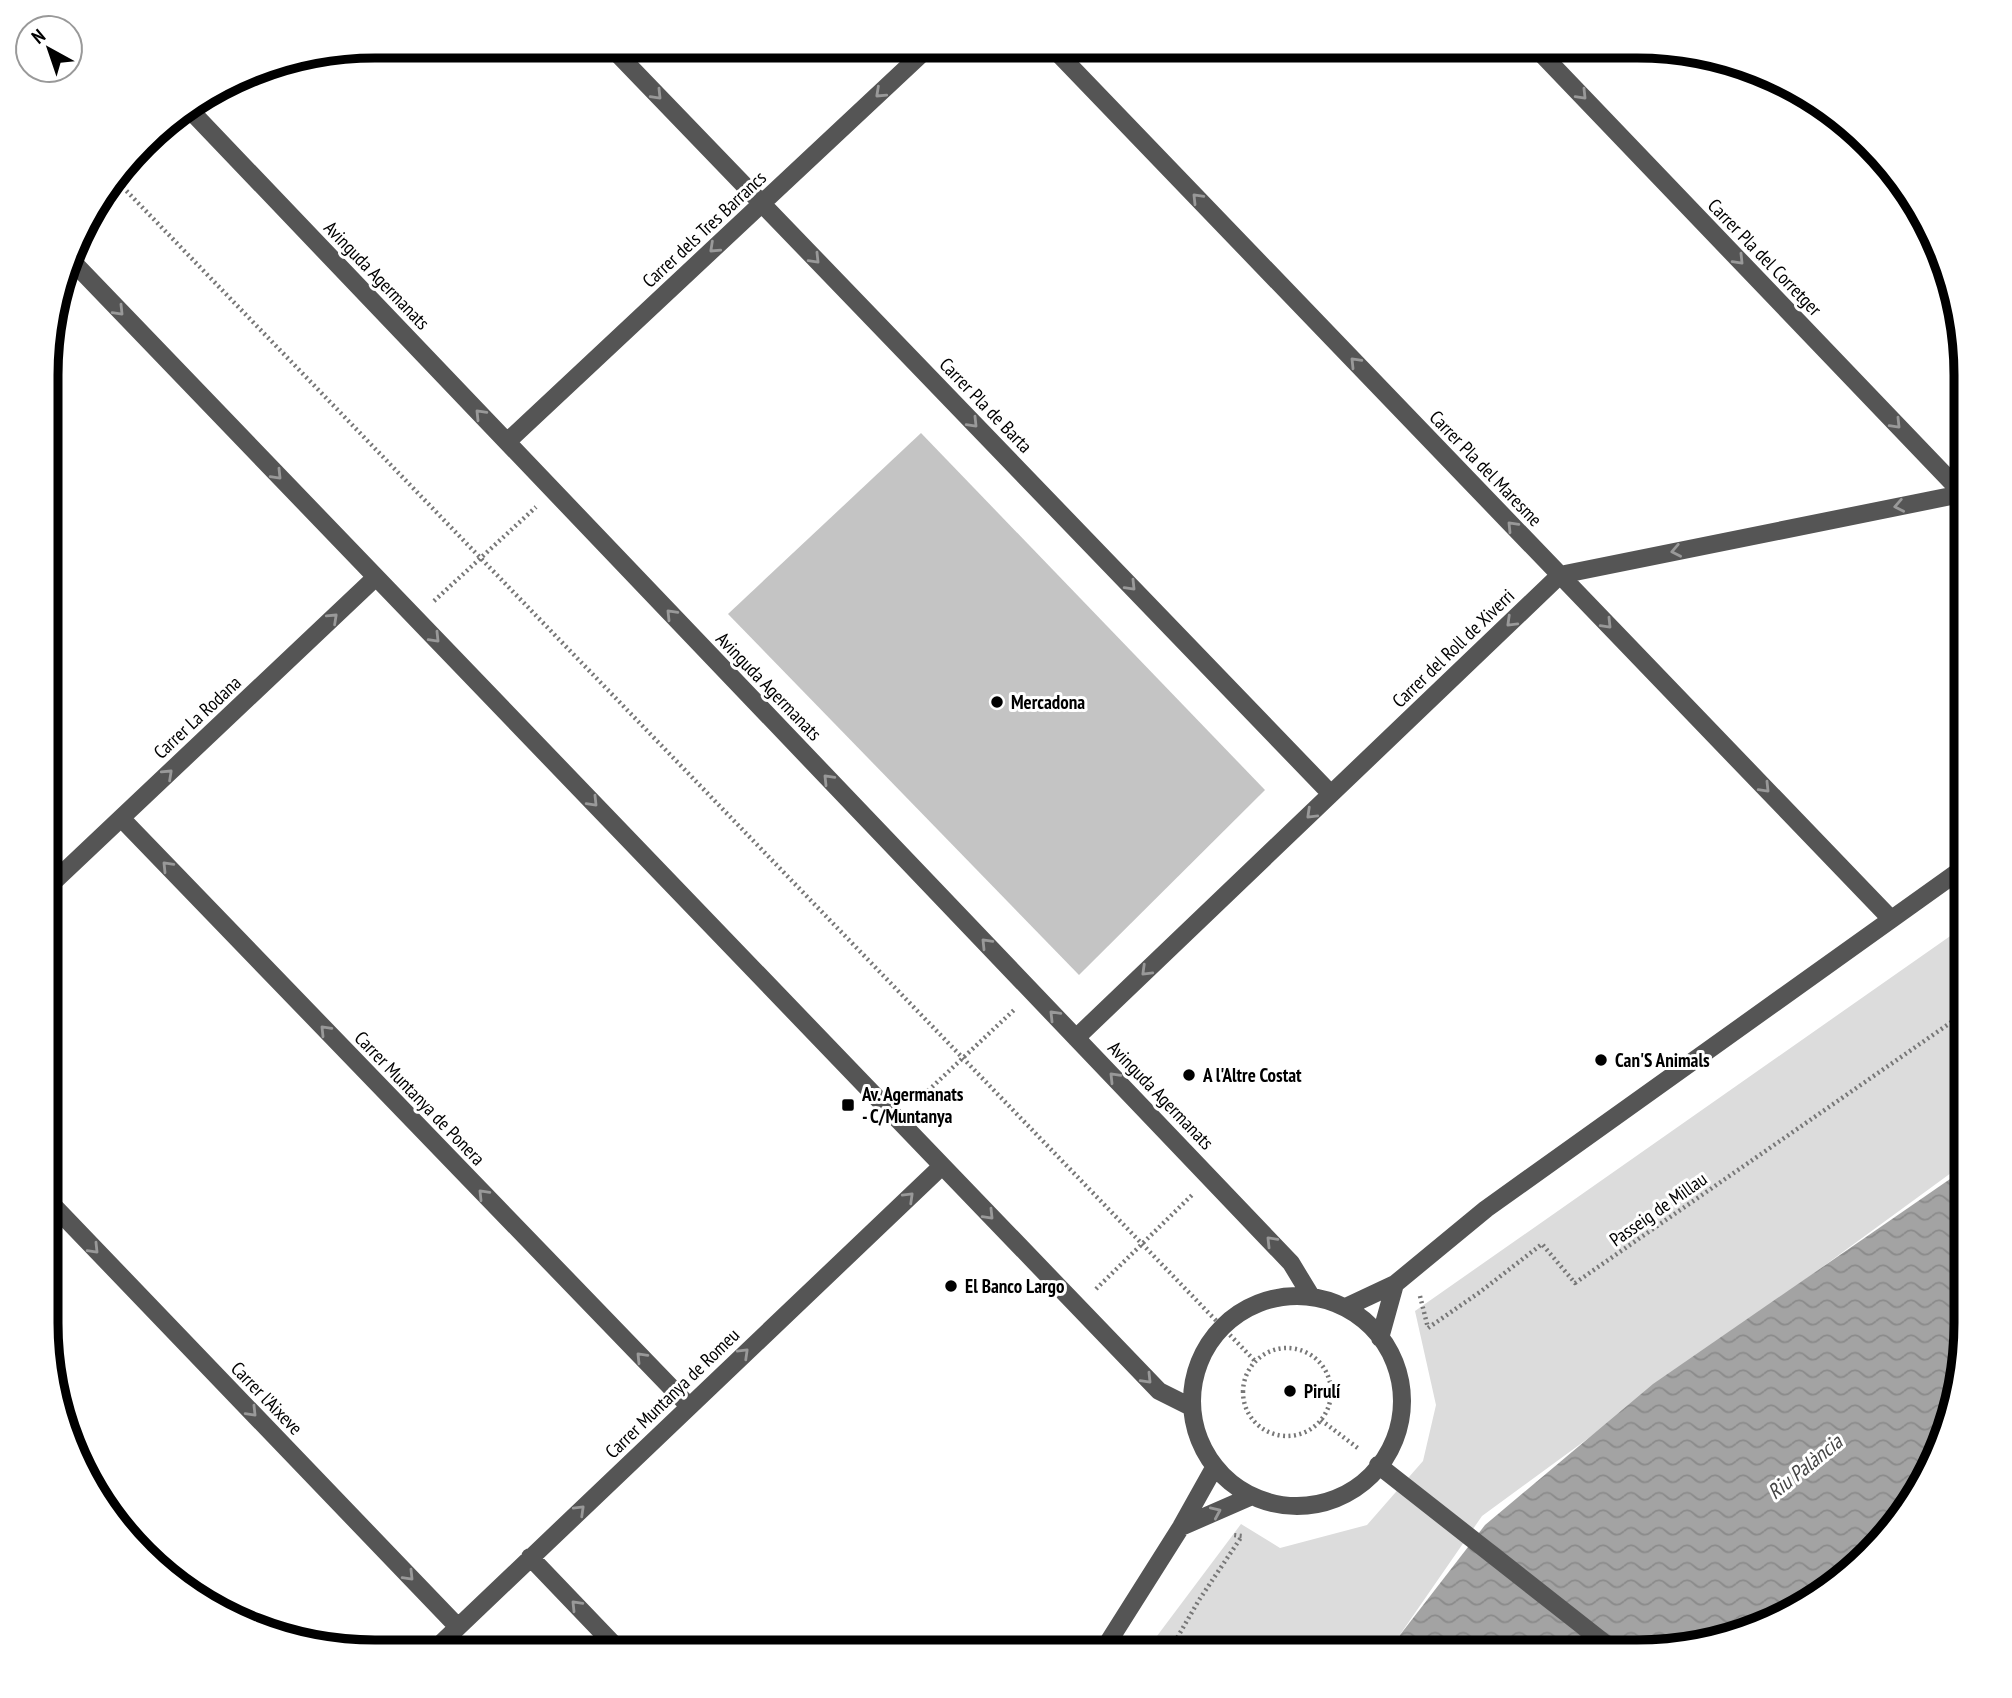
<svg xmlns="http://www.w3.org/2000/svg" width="2012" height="1698" font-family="'PT Sans Narrow',sans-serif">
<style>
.park{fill:#dcdcdc}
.water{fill:url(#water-waves)}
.building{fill:#c4c4c4}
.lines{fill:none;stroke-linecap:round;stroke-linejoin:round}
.path{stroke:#777;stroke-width:4.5;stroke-dasharray:2 3.5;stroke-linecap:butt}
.minor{stroke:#555;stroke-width:18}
.oneway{stroke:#999}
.poi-dot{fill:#000;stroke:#fff;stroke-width:2.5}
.labels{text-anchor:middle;stroke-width:6;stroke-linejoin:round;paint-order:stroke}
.street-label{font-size:19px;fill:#000;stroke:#fff}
.poi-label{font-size:19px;font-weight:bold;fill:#000;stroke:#fff;text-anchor:start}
.water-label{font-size:21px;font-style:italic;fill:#444;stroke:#fff}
.rim{fill:none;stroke:#000;stroke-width:9}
</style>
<defs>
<pattern id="water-waves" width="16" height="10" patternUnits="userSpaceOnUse" patternTransform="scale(1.75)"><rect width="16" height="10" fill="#a3a3a3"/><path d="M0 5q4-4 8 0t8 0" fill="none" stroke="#8b8b8b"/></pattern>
</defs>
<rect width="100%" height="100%" fill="#fff"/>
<path class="park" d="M1966 925V1162L1482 1516 1388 1652H1145L1241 1524 1280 1548 1367 1525 1423 1461 1436 1405 1415 1311Z"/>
<path class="water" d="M1966 1168V1324L1941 1450 1870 1556 1764 1627 1659 1652H1389L1400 1635 1485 1525 1653 1384Z"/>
<path class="building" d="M921 433 1265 790 1079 975 728 614Z"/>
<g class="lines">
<path class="path" d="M115 179 1256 1362
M434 601 536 507
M916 1102 1014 1010
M1096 1289 1192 1195
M1420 1296 1428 1328 1480 1292 1542 1244 1575 1283 1966 1012
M1243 1392a44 44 0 1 1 88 0a44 44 0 1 1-88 0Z
M1321 1420 1359 1449
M1169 1652 1199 1600 1242 1536 1233 1535"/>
<path class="minor" d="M610 46 1331 794
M1051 46 1891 919
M1534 46 1966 497
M189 109 1291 1263 1311 1296
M72 261 1159 1391 1191 1407
M507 442 930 46
M121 818 689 1406
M47 888 376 577
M1076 1038 1560 575 1966 493
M47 1199 458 1627
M1192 1401a105 105 0 1 1 210 0a105 105 0 1 1-210 0Z
M1346 1307 1395 1284 1486 1209 1966 866
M1380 1338 1395 1284
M1378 1465 1616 1652
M1181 1527 1252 1496
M530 1557 621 1652
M432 1652 942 1166
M1102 1652 1181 1527 1214 1468"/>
</g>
<defs><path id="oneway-chevron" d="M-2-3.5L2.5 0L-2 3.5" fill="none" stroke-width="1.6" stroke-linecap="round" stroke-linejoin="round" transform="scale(1.75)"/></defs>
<g class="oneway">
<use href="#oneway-chevron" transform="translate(880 93) rotate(137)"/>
<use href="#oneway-chevron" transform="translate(657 95) rotate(46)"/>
<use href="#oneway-chevron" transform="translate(1582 95) rotate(46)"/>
<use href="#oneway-chevron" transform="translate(1197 198) rotate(-134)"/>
<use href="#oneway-chevron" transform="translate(714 248) rotate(137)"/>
<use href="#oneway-chevron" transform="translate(815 259) rotate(46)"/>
<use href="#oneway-chevron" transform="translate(1739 260) rotate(46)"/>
<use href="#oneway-chevron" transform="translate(119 311) rotate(46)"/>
<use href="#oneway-chevron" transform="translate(1355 362) rotate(-134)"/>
<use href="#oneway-chevron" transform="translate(480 414) rotate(-134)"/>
<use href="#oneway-chevron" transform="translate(973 423) rotate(46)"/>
<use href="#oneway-chevron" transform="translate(1896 424) rotate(46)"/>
<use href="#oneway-chevron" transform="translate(277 475) rotate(46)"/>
<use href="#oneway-chevron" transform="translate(1899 506) rotate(169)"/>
<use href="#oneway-chevron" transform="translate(1512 526) rotate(-134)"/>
<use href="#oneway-chevron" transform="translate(1676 551) rotate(169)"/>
<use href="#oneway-chevron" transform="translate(1131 586) rotate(46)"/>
<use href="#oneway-chevron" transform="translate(671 614) rotate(-134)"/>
<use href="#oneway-chevron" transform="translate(333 618) rotate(-43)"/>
<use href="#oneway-chevron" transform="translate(1511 622) rotate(136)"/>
<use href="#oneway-chevron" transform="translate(1607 624) rotate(46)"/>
<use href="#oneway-chevron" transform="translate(435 638) rotate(46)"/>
<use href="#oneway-chevron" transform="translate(168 774) rotate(-43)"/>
<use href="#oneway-chevron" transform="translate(828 779) rotate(-134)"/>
<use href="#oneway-chevron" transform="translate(1765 788) rotate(46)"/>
<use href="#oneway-chevron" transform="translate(593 802) rotate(46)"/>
<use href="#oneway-chevron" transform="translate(1311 814) rotate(136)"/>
<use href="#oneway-chevron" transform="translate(167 866) rotate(-134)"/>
<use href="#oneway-chevron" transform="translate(986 943) rotate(-134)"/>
<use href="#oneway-chevron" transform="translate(1146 971) rotate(136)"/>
<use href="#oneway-chevron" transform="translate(1054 1015) rotate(-134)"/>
<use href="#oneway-chevron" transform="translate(325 1030) rotate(-134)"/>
<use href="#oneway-chevron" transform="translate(1114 1077) rotate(-134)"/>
<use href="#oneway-chevron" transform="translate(483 1194) rotate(-134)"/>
<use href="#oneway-chevron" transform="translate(909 1197) rotate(-44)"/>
<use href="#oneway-chevron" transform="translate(989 1215) rotate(46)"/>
<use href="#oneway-chevron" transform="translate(1271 1241) rotate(-134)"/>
<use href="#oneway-chevron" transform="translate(94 1249) rotate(46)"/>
<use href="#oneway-chevron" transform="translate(744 1353) rotate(-44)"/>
<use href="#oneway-chevron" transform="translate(641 1357) rotate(-134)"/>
<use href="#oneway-chevron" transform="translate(1147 1379) rotate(46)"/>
<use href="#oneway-chevron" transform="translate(252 1412) rotate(46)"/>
<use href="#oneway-chevron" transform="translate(580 1510) rotate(-44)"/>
<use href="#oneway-chevron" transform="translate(1216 1512) rotate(-24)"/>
<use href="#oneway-chevron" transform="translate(409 1576) rotate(46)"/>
<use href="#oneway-chevron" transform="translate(576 1605) rotate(-134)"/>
</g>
<g class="poi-dot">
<circle cx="997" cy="702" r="7"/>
<circle cx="1601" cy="1060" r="7"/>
<circle cx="1189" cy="1075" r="7"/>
<rect x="841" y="1098" width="14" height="14" rx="3.5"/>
<circle cx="951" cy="1286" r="7"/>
<circle cx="1290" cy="1391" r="7"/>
</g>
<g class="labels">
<g class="street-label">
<text transform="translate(704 229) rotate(-43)" y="7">Carrer dels Tres Barrancs</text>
<text transform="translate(1765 257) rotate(46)" y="7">Carrer Pla del Corretger</text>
<text transform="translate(377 275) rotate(46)" y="7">Avinguda Agermanats</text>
<text transform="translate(986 405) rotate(46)" y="7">Carrer Pla de Barta</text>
<text transform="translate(1486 468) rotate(46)" y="7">Carrer Pla del Maresme</text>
<text transform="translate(1453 648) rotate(-44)" y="7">Carrer del Roll de Xiverri</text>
<text transform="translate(769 686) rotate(46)" y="7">Avinguda Agermanats</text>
<text transform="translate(197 717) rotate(-43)" y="7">Carrer La Rodana</text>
<text transform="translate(1161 1095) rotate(46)" y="7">Avinguda Agermanats</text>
<text transform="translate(420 1098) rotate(46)" y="7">Carrer Muntanya de Ponera</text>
<text transform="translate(1658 1209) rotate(-35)" y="7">Passeig de Millau</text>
<text transform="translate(672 1393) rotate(-44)" y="7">Carrer Muntanya de Romeu</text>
<text transform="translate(267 1398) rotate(46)" y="7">Carrer l'Aixeve</text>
</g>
<g class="poi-label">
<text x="1011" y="709">Mercadona</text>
<text x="1615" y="1067">Can'S Animals</text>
<text x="1203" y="1082">A l'Altre Costat</text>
<text x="862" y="1101">Av. Agermanats<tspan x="862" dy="22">- C/Muntanya</tspan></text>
<text x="965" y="1293">El Banco Largo</text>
<text x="1304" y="1398">Pirulí</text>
</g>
<g class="water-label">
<text transform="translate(1805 1467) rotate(-39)" y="7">Riu Palància</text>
</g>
</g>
<path d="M0 0H2012V1698H0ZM375 58H1637A317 317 0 0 1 1954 375V1323A317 317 0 0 1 1637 1640H375A317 317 0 0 1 58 1323V375A317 317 0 0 1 375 58Z" fill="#fff" fill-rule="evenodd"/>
<path class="rim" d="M375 58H1637A317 317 0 0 1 1954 375V1323A317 317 0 0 1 1637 1640H375A317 317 0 0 1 58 1323V375A317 317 0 0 1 375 58Z"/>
<g transform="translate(49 49) rotate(320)"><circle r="33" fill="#ffffff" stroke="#999999" stroke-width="2"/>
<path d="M0-5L12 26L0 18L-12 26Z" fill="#000000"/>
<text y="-10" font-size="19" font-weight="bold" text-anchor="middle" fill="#000000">N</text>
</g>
</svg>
